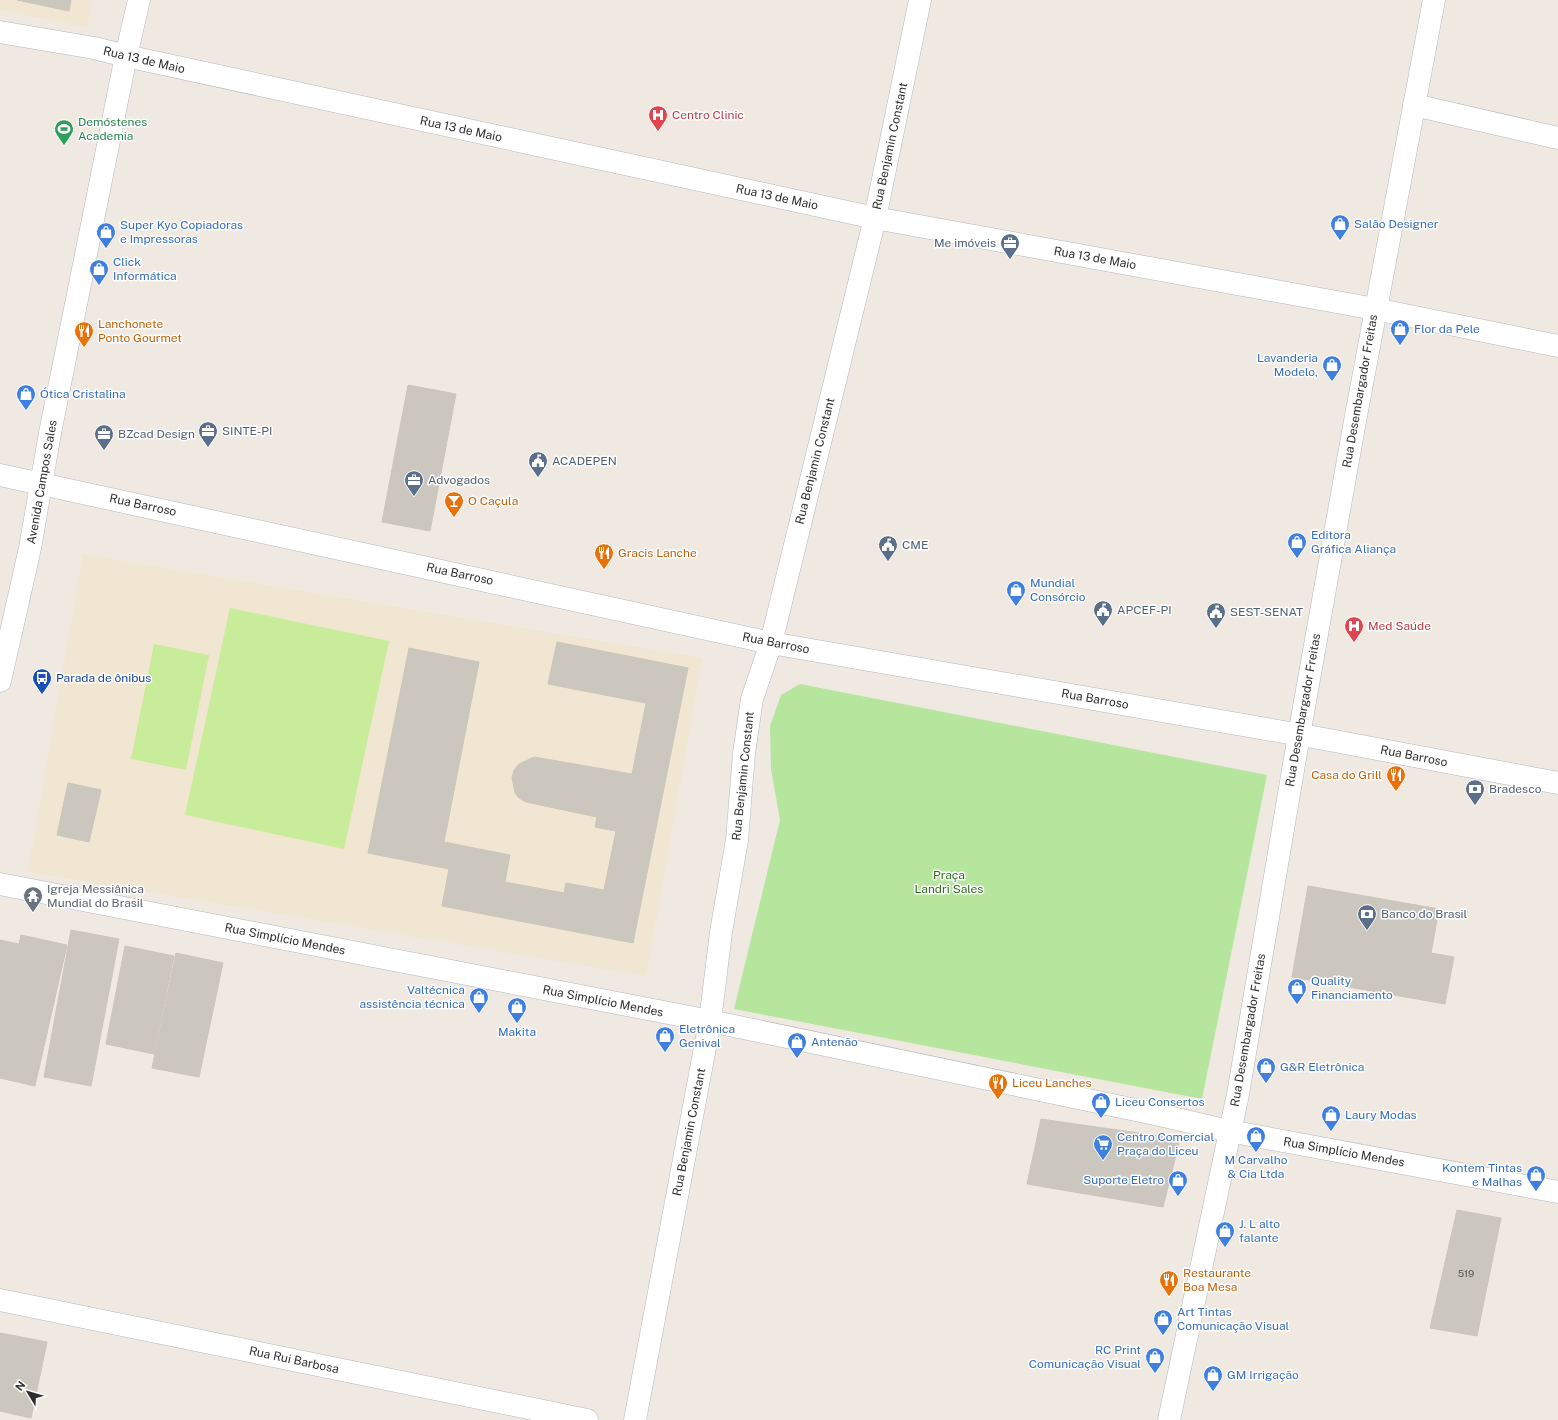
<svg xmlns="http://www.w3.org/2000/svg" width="1558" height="1420" font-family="'Public Sans',sans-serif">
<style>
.education{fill:#f0e6d1}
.green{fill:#b6e59e}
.pitch{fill:#c9ec9a}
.building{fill:#cbc7bf;stroke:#cbc5ba}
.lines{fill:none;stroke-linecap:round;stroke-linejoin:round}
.minor-casing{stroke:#b4b7c1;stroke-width:23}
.tertiary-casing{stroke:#b4b7c1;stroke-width:23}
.secondary-casing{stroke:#b4b7c1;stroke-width:23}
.minor{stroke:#fff;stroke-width:22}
.tertiary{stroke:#fff;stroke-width:22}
.secondary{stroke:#fff;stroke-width:22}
.labels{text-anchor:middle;stroke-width:3;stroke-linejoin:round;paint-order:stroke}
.number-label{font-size:10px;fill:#555452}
.street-label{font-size:12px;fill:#2e2e2e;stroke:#fff}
.health-label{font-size:12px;fill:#be3a42;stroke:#fff;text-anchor:start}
.leisure-label{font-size:12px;fill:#27864d;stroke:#fff;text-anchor:start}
.shop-label{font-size:12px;fill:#366cbe;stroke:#fff;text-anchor:start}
.service-label{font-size:12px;fill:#4e5e75;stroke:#fff;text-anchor:start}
.food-label{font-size:12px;fill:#c56008;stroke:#fff;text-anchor:start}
.transit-label{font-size:12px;fill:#164399;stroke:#fff;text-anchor:start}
.park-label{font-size:12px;fill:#2c6e1b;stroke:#fff}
.worship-label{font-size:12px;fill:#5b616d;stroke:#fff;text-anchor:start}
</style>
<rect width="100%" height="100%" fill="#efe9e1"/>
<path class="education" d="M0 0H92L87 27 0 10Z
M83 554 702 658 646 976 28 872Z"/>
<path class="green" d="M800 684 1267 775 1202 1099 734 1009 780 820 771 769 770 726 781 695Z"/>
<path class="pitch" d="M230 608 389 641 344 849 185 815Z
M154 644 209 655 186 770 131 759Z"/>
<path class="building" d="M17 0H71L69 11Z
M408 385 456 394 430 531 382 522Z
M557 642 688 668 633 943 442 906 449 869 368 853 409 648 479 662 444 842 510 855 505 882 564 893 566 883 604 890 616 831 595 827 597 817 526 802 519 798 515 793 512 778 514 770 519 764 534 757 632 774 646 703 548 684Z
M68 783 101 790 89 842 57 835Z
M1308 886 1439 909 1431 953 1454 957 1445 1004 1292 977Z
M71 930 119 939 91 1086 44 1077Z
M21 935 67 945 35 1086 0 1078V940L19 944Z
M125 946 174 956 154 1054 106 1044Z
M176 953 223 963 199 1077 152 1068Z
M1041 1119 1180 1139 1163 1207 1027 1184Z
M1457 1210 1501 1218 1477 1336 1430 1328Z
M0 1333 47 1342 31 1418 0 1411Z"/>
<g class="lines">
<defs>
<path id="minor" d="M0 32 94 48 126 56 875 218 1375 309 1558 346
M1414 105 1558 138
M0 475 771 643 1324 739 1558 783
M0 884 710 1021 1155 1114 1229 1131 1558 1192
M635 1420 710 1021 721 932 737 840 744 753 752 699 771 643 875 218 920 0"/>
<path id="tertiary" d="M0 1300 587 1420
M1169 1420 1238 1094 1299 735 1355 421 1434 0"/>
<path id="secondary" d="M0 681 30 548 50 433 126 56 139 0"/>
</defs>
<use href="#minor" class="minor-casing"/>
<use href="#tertiary" class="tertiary-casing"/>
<use href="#secondary" class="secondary-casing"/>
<use href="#minor" class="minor"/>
<use href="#tertiary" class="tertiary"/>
<use href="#secondary" class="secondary"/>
</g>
<defs>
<symbol id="hospital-pin" viewBox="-11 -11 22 30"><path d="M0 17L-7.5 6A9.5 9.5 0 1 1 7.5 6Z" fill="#e0444e" stroke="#fff"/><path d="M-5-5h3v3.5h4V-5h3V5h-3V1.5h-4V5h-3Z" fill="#fff"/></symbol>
<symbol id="stadium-pin" viewBox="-11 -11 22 30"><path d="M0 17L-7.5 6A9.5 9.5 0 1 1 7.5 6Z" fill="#2e9e5b" stroke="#fff"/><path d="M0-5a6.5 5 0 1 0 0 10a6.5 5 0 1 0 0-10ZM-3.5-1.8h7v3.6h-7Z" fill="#fff"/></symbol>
<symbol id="shop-pin" viewBox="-11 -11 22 30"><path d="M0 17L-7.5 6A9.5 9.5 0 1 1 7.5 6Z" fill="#3f7fe0" stroke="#fff"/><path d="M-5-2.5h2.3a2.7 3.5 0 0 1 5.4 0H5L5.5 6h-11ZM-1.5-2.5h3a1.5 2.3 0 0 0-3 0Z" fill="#fff"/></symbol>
<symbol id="office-pin" viewBox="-11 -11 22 30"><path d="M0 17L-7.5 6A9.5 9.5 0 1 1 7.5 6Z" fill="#5c6f8a" stroke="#fff"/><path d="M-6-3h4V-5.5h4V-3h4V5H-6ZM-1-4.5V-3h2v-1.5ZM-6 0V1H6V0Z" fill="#fff"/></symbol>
<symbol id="restaurant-pin" viewBox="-11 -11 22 30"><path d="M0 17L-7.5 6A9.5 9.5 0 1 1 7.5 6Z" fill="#e8710a" stroke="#fff"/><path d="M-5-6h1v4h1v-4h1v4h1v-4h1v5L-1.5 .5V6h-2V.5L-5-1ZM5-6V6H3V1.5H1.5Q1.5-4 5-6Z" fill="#fff"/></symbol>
<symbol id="civic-pin" viewBox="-11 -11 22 30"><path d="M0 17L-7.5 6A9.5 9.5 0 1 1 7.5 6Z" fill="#5c6f8a" stroke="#fff"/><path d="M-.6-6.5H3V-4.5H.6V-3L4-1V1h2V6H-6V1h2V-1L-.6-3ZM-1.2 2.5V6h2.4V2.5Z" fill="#fff"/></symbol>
<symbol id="bar-pin" viewBox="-11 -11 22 30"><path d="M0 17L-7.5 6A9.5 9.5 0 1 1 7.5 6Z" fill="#e8710a" stroke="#fff"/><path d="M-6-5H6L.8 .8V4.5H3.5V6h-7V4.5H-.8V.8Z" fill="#fff"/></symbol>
<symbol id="bus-pin" viewBox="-11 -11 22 30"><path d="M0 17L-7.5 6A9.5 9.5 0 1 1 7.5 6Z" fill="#1a4fb4" stroke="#fff"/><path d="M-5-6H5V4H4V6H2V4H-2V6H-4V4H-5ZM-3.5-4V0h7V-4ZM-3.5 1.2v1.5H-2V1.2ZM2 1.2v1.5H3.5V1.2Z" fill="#fff"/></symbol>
<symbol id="bank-pin" viewBox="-11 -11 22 30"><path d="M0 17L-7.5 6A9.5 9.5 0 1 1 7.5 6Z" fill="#5c6f8a" stroke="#fff"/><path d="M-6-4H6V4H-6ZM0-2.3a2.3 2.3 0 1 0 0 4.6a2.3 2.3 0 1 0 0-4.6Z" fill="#fff"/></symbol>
<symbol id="temple-pin" viewBox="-11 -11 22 30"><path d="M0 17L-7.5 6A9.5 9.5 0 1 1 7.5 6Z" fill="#6b7280" stroke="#fff"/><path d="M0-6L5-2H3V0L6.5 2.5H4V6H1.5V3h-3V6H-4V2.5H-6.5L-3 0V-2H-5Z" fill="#fff"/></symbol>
<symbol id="supermarket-pin" viewBox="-11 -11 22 30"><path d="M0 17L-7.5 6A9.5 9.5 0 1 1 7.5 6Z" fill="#3f7fe0" stroke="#fff"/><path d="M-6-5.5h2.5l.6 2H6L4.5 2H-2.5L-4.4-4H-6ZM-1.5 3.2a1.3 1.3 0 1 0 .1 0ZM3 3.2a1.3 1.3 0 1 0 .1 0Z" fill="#fff"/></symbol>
</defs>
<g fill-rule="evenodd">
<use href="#hospital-pin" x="647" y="104" width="22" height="30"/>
<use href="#stadium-pin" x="53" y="118" width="22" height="30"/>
<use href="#shop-pin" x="1329" y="213" width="22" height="30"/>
<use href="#shop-pin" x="95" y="221" width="22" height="30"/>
<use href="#office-pin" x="999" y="232" width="22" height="30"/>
<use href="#shop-pin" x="88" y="258" width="22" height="30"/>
<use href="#shop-pin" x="1389" y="318" width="22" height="30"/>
<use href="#restaurant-pin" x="73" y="320" width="22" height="30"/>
<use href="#shop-pin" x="1321" y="354" width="22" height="30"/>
<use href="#shop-pin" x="15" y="383" width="22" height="30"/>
<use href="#office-pin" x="197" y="420" width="22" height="30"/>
<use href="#office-pin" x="93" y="423" width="22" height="30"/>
<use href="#civic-pin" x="527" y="450" width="22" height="30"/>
<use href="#office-pin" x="403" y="469" width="22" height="30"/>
<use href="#bar-pin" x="443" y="490" width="22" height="30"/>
<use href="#shop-pin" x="1286" y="531" width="22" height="30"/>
<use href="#civic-pin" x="877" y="534" width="22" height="30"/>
<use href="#restaurant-pin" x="593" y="542" width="22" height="30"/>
<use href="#shop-pin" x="1005" y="579" width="22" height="30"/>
<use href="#civic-pin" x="1092" y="599" width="22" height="30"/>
<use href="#civic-pin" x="1205" y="601" width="22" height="30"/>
<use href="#hospital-pin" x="1343" y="615" width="22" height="30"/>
<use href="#bus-pin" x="31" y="667" width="22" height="30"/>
<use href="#restaurant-pin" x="1385" y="764" width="22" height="30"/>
<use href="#bank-pin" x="1464" y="778" width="22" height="30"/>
<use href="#temple-pin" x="22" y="885" width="22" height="30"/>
<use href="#bank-pin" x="1356" y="903" width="22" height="30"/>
<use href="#shop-pin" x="1286" y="977" width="22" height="30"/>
<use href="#shop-pin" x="468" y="986" width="22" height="30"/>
<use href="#shop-pin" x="506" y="996" width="22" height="30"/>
<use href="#shop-pin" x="654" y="1025" width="22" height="30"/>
<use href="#shop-pin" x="786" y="1031" width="22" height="30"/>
<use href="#shop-pin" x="1255" y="1056" width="22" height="30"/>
<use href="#restaurant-pin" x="987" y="1072" width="22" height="30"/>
<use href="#shop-pin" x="1090" y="1091" width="22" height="30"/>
<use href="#shop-pin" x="1320" y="1104" width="22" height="30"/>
<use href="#shop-pin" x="1245" y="1125" width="22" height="30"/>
<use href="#supermarket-pin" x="1092" y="1133" width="22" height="30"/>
<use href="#shop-pin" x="1525" y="1164" width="22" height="30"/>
<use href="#shop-pin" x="1167" y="1169" width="22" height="30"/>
<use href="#shop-pin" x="1214" y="1220" width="22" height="30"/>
<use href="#restaurant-pin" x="1158" y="1269" width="22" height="30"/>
<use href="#shop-pin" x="1152" y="1308" width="22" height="30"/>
<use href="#shop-pin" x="1144" y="1346" width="22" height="30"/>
<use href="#shop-pin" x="1202" y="1364" width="22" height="30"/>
</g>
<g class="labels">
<g class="number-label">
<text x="1466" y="1277">519</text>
</g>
<g class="street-label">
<text transform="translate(144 60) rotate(13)" y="4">Rua 13 de Maio</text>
<text transform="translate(461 129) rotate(12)" y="4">Rua 13 de Maio</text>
<text transform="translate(890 146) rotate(-78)" y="4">Rua Benjamin Constant</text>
<text transform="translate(777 197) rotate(12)" y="4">Rua 13 de Maio</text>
<text transform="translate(1095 258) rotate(10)" y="4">Rua 13 de Maio</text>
<text transform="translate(1360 391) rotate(-80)" y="4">Rua Desembargador Freitas</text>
<text transform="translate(815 461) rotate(-76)" y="4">Rua Benjamin Constant</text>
<text transform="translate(42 482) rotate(-80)" y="4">Avenida Campos Sales</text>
<text transform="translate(143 505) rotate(12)" y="4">Rua Barroso</text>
<text transform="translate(460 574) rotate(12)" y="4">Rua Barroso</text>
<text transform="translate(776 643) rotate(11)" y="4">Rua Barroso</text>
<text transform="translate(1095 699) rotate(10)" y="4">Rua Barroso</text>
<text transform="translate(1303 710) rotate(-80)" y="4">Rua Desembargador Freitas</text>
<text transform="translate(1414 756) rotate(11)" y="4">Rua Barroso</text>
<text transform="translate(743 776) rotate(-84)" y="4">Rua Benjamin Constant</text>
<text transform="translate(285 939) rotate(11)" y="4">Rua Simplício Mendes</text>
<text transform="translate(603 1001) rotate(11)" y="4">Rua Simplício Mendes</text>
<text transform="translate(1248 1030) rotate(-80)" y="4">Rua Desembargador Freitas</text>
<text transform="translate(689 1132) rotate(-79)" y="4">Rua Benjamin Constant</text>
<text transform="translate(1344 1152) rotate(10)" y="4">Rua Simplício Mendes</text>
<text transform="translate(294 1360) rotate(12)" y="4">Rua Rui Barbosa</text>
</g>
<g class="health-label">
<text x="672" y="119">Centro Clinic</text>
<text x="1368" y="630">Med Saúde</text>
</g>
<g class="leisure-label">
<text x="78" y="126">Demóstenes<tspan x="78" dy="14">Academia</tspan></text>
</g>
<g class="shop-label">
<text x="1354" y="228">Salão Designer</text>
<text x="120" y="229">Super Kyo Copiadoras<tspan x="120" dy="14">e Impressoras</tspan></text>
<text x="113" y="266">Click<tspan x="113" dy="14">Informática</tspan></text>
<text x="1414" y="333">Flor da Pele</text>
<text x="1318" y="362" text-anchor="end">Lavanderia<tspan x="1318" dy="14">Modelo,</tspan></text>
<text x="40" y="398">Ótica Cristalina</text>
<text x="1311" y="539">Editora<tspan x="1311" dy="14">Gráfica Aliança</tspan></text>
<text x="1030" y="587">Mundial<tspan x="1030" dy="14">Consórcio</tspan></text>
<text x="1311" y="985">Quality<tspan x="1311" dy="14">Financiamento</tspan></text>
<text x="465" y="994" text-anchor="end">Valtécnica<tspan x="465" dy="14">assistência técnica</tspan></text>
<text x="679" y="1033">Eletrônica<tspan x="679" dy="14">Genival</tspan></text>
<text x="517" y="1036" text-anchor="middle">Makita</text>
<text x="811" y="1046">Antenão</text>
<text x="1280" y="1071">G&amp;R Eletrônica</text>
<text x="1115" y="1106">Liceu Consertos</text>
<text x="1345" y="1119">Laury Modas</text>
<text x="1117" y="1141">Centro Comercial<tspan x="1117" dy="14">Praça do Liceu</tspan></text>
<text x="1256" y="1164" text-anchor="middle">M Carvalho<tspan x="1256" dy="14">&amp; Cia Ltda</tspan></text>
<text x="1522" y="1172" text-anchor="end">Kontem Tintas<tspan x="1522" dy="14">e Malhas</tspan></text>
<text x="1164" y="1184" text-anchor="end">Suporte Eletro</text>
<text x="1239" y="1228">J. L alto<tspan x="1239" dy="14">falante</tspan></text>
<text x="1177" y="1316">Art Tintas<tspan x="1177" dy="14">Comunicação Visual</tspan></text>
<text x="1141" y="1354" text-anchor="end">RC Print<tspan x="1141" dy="14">Comunicação Visual</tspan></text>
<text x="1227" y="1379">GM Irrigação</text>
</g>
<g class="service-label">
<text x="996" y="247" text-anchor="end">Me imóveis</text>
<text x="222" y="435">SINTE-PI</text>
<text x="118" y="438">BZcad Design</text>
<text x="552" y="465">ACADEPEN</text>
<text x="428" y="484">Advogados</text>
<text x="902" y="549">CME</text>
<text x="1117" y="614">APCEF-PI</text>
<text x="1230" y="616">SEST-SENAT</text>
<text x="1489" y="793">Bradesco</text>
<text x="1381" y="918">Banco do Brasil</text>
</g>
<g class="food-label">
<text x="98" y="328">Lanchonete<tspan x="98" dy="14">Ponto Gourmet</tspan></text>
<text x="468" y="505">O Caçula</text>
<text x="618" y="557">Gracis Lanche</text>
<text x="1382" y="779" text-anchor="end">Casa do Grill</text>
<text x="1012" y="1087">Liceu Lanches</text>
<text x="1183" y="1277">Restaurante<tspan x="1183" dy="14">Boa Mesa</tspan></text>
</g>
<g class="transit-label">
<text x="56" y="682">Parada de ônibus</text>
</g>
<g class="park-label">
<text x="949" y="879">Praça<tspan x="949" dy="14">Landri Sales</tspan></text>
</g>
<g class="worship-label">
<text x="47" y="893">Igreja Messiânica<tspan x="47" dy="14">Mundial do Brasil</tspan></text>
</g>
</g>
<g transform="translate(28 1392) rotate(308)" stroke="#ffffff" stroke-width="3" paint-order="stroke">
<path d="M0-3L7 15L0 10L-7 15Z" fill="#2e2e2e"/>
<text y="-6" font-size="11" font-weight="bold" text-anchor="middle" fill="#2e2e2e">N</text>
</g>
</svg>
